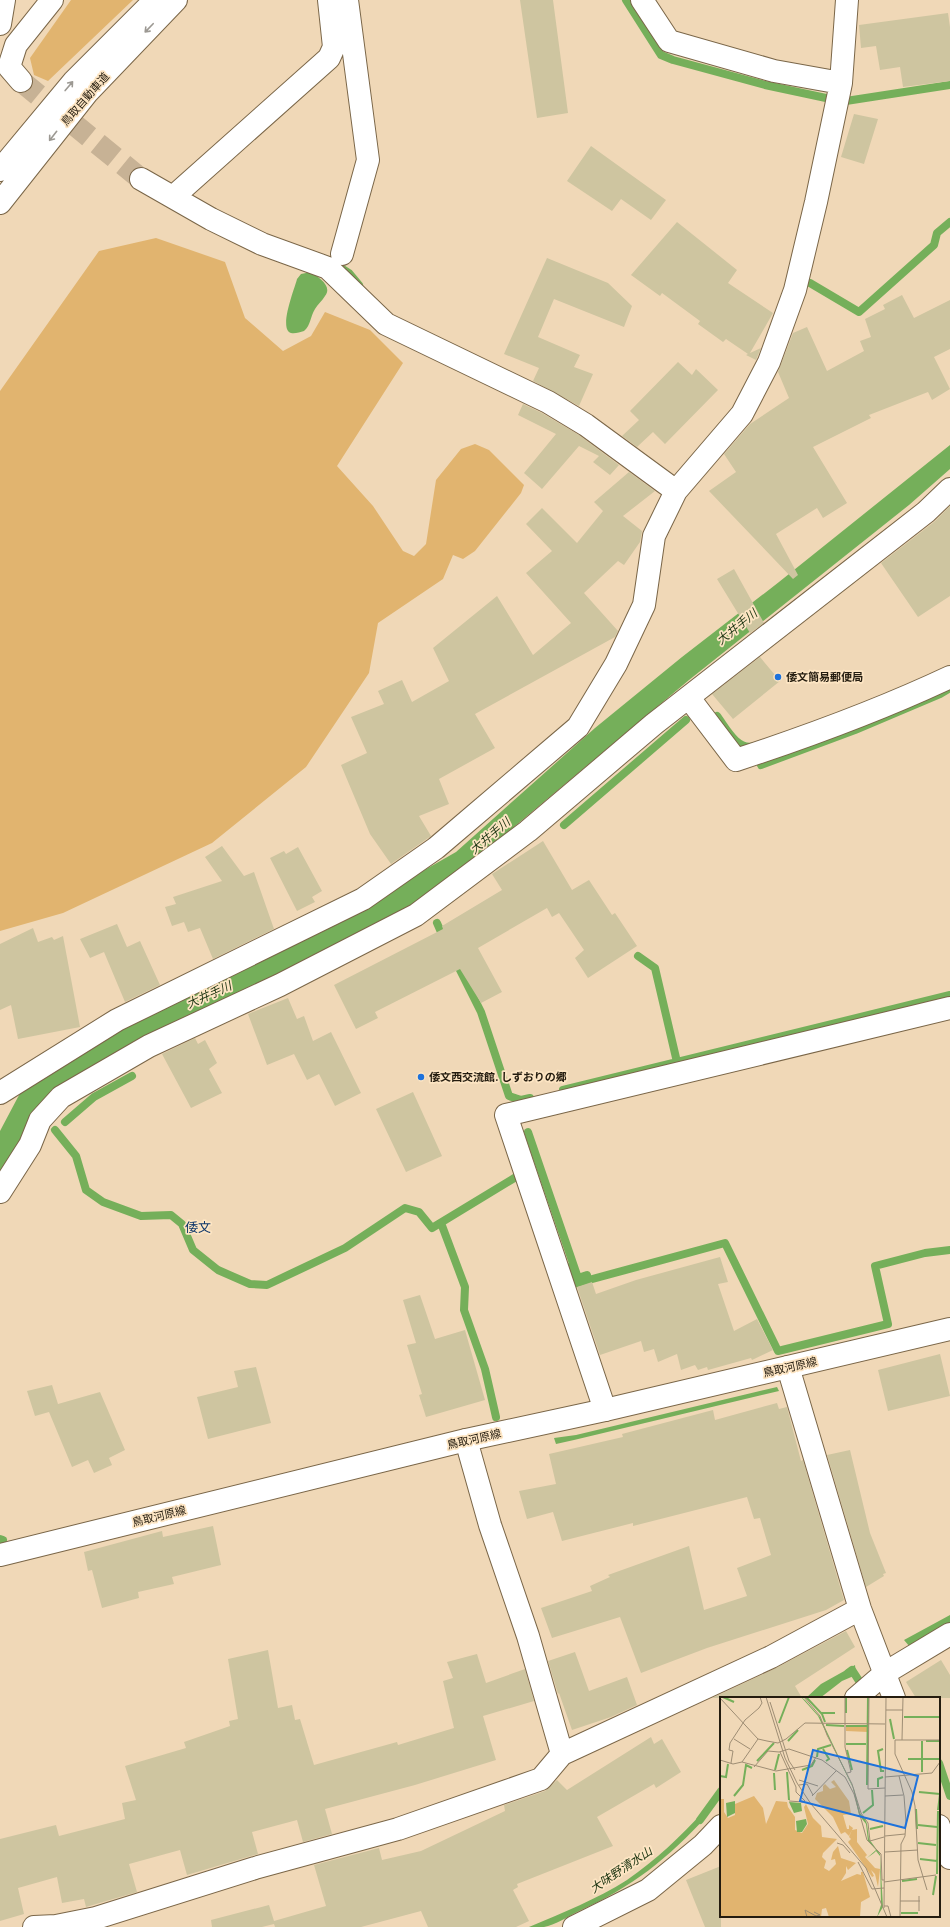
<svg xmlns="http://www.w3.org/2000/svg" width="950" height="1927" font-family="Inter,'Noto Sans JP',sans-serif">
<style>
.green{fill:#e1b46f}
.water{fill:#75af5a}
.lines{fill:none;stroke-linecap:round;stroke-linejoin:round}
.stream{stroke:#75af5a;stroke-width:8}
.building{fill:#cec5a0}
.minor-tunnel{stroke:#c7b295;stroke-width:22;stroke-dasharray:22 11;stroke-linecap:butt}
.minor-casing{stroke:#7a6648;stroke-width:24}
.major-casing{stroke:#7a6648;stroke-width:24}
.highway-casing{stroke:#7a6648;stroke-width:24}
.minor{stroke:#fff;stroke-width:22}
.major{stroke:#fff;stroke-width:22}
.highway{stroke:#fff;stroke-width:22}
.oneway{stroke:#9c9993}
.poi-dot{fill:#1d72dc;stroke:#fde5c3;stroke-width:1.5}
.labels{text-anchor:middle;stroke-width:3.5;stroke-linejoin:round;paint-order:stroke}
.street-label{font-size:11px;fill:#241c0f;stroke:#fde5c3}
.poi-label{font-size:11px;font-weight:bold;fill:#241c0f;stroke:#fde5c3;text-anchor:start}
.water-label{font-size:12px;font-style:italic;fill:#1e3613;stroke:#fde5c3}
.quarter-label{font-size:13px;fill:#0f376a;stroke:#fde5c3}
.inset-river{fill:none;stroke:#75af5a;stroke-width:2}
.inset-road{fill:none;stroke:#9e8d74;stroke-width:1}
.view{fill:#1d72dc;fill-opacity:0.15;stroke:#1d72dc;stroke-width:2}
.inset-edge{fill:none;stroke:#241c0f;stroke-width:2}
</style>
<rect width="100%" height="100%" fill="#f0d8b7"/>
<path class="green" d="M71 0H133L48 81 34 75 30 58Z
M156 238 225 262 245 318 283 351 311 336 325 312 370 330 403 363 337 466 373 506 403 551 414 556 426 544 436 480 461 449 475 444 489 450 524 485 521 493 475 551 463 559 453 555 443 579 378 623 369 673 306 767 212 843 63 913 0 931V391L99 251Z"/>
<path class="water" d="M311 272C318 277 333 286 325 296 322 301 318 304 315 309 310 317 311 325 304 331 300 332 295 334 291 333 278 329 295 288 297 279L301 274Z
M950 445V469L909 505 689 680 446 884 367 934 116 1053 23 1134 0 1180V1131L18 1097 26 1085 132 1019 414 876 456 852 595 728 682 657 779 582Z
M777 1387 779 1391 574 1440 556 1444 554 1438 576 1435Z
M950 1615V1624L910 1647 904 1640Z
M855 1665 856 1675 842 1681 820 1698H806L821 1684Z
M704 1811 708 1815C666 1860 634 1886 577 1912 567 1917 555 1925 544 1927 539 1927 533 1927 529 1927 562 1913 597 1899 627 1880 656 1860 681 1836 704 1811Z"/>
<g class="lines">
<path class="stream" d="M626 0 661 55 673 60 765 85 826 98
M846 101 950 85
M338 266 349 273 359 285
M810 283 859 312 934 245 937 233 950 222
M717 716C726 728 737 751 754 746
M761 765 855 730 940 694 950 688
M564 825 686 720
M437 923 444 939
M638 956 655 968 677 1062
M455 960 481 1012 509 1096 521 1100 530 1098
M563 1090 950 995
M65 1122 94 1097 132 1076
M55 1130 76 1156 86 1190 103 1202 141 1216 171 1215 182 1224 193 1250 218 1270 250 1284 267 1285 345 1248 405 1208 419 1212 432 1228 516 1177
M528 1132 578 1278 587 1275
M441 1223 465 1287 464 1310 485 1369 496 1417
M569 1267 574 1284 725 1243 778 1351 888 1324 875 1266 925 1253 950 1250
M0 1539 3 1540
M848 1673 852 1670 865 1690
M939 1763 950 1796
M700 1820 721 1791"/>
</g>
<path class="building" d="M520 0H553L568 113 537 118Z
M948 13 950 27V81L903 87 900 67 880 70 876 46 861 48 859 25Z
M854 114 878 119 864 164 841 157Z
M591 146 666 200 651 220 621 199 612 211 567 181Z
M677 222 737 270 728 283 773 313 750 353 761 348 756 360 746 355 748 354 726 339 723 342 698 324 700 321 662 293 660 296 631 275Z
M547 258 608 283 632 306 624 327 554 299 538 337 580 355 574 367 593 374 579 406 533 381 539 368 504 354Z
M902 295 914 318 950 300V349L934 357 950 389 932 400 928 392 869 415 871 418 813 447 847 503 823 518 817 508 776 534 798 575 793 579 709 491 736 472 724 454 750 424 789 398 778 372 793 333 807 327 827 371 864 351 860 341 871 337 865 319 885 309 883 305Z
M678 362 692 375 696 369 718 390 665 444 653 432 637 447 622 436 639 420 630 411Z
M523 404 542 413 579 435 619 465 610 475 593 462 599 456 579 446 542 489 524 473 556 434 518 415Z
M629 472 655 491 623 516 642 531 640 542 624 565 618 561 584 593 618 631 615 637 475 714 495 748 439 779 449 804 419 816 431 836 391 864 370 834 341 765 367 753 351 717 384 704 378 691 402 680 412 702 449 681 433 648 497 596 533 655 571 623 526 573 552 551 526 524 542 508 577 543 603 511 594 502Z
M950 506V596L918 617 881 563 934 522Z
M734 569 764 623 750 633 717 579Z
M760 657 780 681 733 719 712 694Z
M543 841 572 890 589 880 612 915 615 913 637 946 588 978 575 958 584 950 559 913 552 917 547 908 478 948 502 992 481 1003 460 969 375 1012 378 1018 356 1029 334 985 443 929 442 926 502 890 492 874Z
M222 846 244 876 254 872 274 929 213 959 200 928 188 932 184 922 172 926 165 907 176 904 173 897 222 881 205 857Z
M298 847 322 891 312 897 315 902 297 911 270 858 284 851 286 854Z
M117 924 127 947 140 941 160 985 125 1002 104 952 90 958 80 939Z
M33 928 38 942 52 937 54 940 63 936 80 1027 18 1039 11 1005 0 1010V944Z
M288 998 297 1019 304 1016 313 1041 331 1032 361 1093 335 1106 319 1074 307 1080 294 1054 267 1065 248 1014Z
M195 1038 198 1044 205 1040 217 1063 209 1069 222 1093 191 1108 162 1054Z
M413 1092 442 1156 406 1172 376 1109Z
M720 1257 728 1282 718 1284 734 1331 757 1319 773 1350 752 1360 751 1358 708 1370 707 1367 698 1370 695 1365 681 1370 677 1354 658 1362 654 1349 644 1352 641 1341 600 1355 577 1287 592 1282 596 1294 636 1280Z
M420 1295 435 1339 465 1330 485 1400 426 1417 419 1395 422 1394 407 1345 416 1343 403 1300Z
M940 1354 950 1396 888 1411 878 1370Z
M256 1367 271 1423 208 1439 197 1397 238 1387 234 1371Z
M52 1385 58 1404 100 1392 125 1450 109 1458 112 1465 94 1473 88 1460 72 1467 49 1412 35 1416 27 1391Z
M777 1403 779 1409 787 1407 801 1461 803 1460 844 1600 826 1610 707 1648 641 1673 620 1617 552 1638 541 1608 592 1591 590 1586 610 1577 608 1575 689 1546 704 1610 747 1596 737 1568 771 1555 760 1518 754 1519 747 1497 633 1526V1523L562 1541 553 1512 527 1519 519 1491 556 1484 549 1454 623 1437 622 1434 713 1410 715 1420Z
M850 1450 870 1533 886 1573 883 1574 884 1576 866 1587 827 1455Z
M213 1526 221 1565 172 1577 174 1584 138 1592 139 1598 102 1608 92 1570 88 1571 84 1552 162 1531 163 1537Z
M846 1631 855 1647 795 1686 802 1698H712L776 1668Z
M268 1650 278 1708 292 1705 295 1720 300 1719 314 1765 397 1742 398 1745 454 1728 443 1681 453 1678 447 1662 477 1654 486 1683 525 1669 534 1701 483 1716 496 1760 415 1785 325 1809 332 1834 303 1842 297 1820 252 1832 258 1854 187 1875 180 1850 129 1864 137 1892 86 1907 84 1899 62 1903 57 1877 18 1888 24 1914 0 1921V1839L56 1825 59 1836 125 1819 122 1803 136 1800 125 1766 186 1748 184 1742 230 1726 229 1721 238 1719 228 1659Z
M575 1652 589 1691 627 1677 637 1705 611 1717 572 1730 559 1693 558 1694 548 1661Z
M941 1660 950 1675V1698H916L906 1682Z
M651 1737 654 1744 662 1739 681 1772 656 1788 654 1784 597 1817 613 1846 517 1884 518 1887 513 1890 529 1921 516 1927H428L421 1911 361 1927H275L274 1924 262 1927H212L211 1920 269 1905 274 1921 326 1906 314 1865 379 1848 382 1860 421 1851 505 1811 504 1805 545 1791 557 1780 567 1790Z
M721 1866V1927H705L686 1880Z"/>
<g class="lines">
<path class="minor-tunnel" d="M21 81 141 179"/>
<defs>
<path id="minor" d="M642 0 669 41 774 71 841 83
M0 24 4 0
M21 81 9 67 16 45 52 0
M141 179 211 219 262 244 328 268 386 324 548 402 586 425 676 491
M173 197 329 58 334 47 329 0
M342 254 368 160 347 0
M689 698 736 760C809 736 880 710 950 677
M0 1093 117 1020 363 899 436 848 578 727 616 664 644 605 654 536 676 491 742 414 769 362 795 290 816 202 841 83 847 0
M0 1192 30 1145 40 1120 61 1097 149 1046 280 985 416 915 528 831 654 724 926 512 950 489
M788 1367 860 1609 894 1698
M605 1410 506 1115 950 1008
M466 1440 490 1525 528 1636 562 1754
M856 1698 885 1673 950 1634
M939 1826 950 1858
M34 1927 56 1926 96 1918 255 1868 398 1829 541 1779 562 1754 771 1657 860 1609
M574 1927 648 1890 703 1845 721 1826"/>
<path id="major" d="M0 1555 466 1440 605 1410 950 1329"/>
<path id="highway" d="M0 170 74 81 155 0
M0 203 87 93 176 0"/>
</defs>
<use href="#minor" class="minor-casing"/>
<use href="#major" class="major-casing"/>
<use href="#highway" class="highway-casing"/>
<use href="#minor" class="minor"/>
<use href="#major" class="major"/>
<use href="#highway" class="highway"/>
</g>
<defs><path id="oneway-shaft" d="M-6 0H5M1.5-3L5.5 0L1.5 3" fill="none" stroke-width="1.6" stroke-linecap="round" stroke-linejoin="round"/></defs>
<g class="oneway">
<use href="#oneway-shaft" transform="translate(149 28) rotate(134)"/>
<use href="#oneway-shaft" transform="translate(69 86) rotate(-50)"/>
<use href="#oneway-shaft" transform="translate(53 136) rotate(128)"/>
</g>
<g class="poi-dot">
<circle cx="778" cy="677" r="4"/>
<circle cx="421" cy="1077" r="4"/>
</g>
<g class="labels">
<g class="street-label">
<text transform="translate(85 99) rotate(-49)" y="4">鳥取自動車道</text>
<text transform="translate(790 1367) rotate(-13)" y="4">鳥取河原線</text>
<text transform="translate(474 1439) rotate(-13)" y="4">鳥取河原線</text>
<text transform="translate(159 1516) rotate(-14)" y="4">鳥取河原線</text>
</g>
<g class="poi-label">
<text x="786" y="681">倭文簡易郵便局</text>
<text x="429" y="1081">倭文西交流館. しずおりの郷</text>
</g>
<g class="water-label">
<text transform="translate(737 627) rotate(-39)" y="4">大井手川</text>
<text transform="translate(490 836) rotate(-40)" y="4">大井手川</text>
<text transform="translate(209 995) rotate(-24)" y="4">大井手川</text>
<text transform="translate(621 1870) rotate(-34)" y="4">大味野清水山</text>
</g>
<g class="quarter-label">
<text x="198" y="1232">倭文</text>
</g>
</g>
<g transform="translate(720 1697)">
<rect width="220" height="220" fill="#f0d8b7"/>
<path d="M126 29H148V35L126 34ZM114 83 129 104 131 117 123 118 127 132H129V128L133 131 129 139 125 135 121 137 113 120 95 102 97 96 103 94V89L105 87 110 92 116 90 111 85ZM34 99 43 111 46 127 56 104 67 105 68 110 75 120V133L82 136 88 127 84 110 86 107 93 121 101 129 102 140 117 142 103 156 102 160 106 164 104 171 109 174 116 167 115 162 111 163 113 155 118 149 121 161 136 166 128 173 126 169V176L121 184 137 177 141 178V175H143L150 200 141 205 140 220H109L106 211 102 212 101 220H0V102H4V115L8 121 15 118V107ZM137 132V145L147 158 145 160 155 171 160 172 158 190 155 177 151 173 154 179 152 180 128 145 131 142 129 140 132 133Z" fill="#e1b46f"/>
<path d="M81 0 85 3 100 20 134 92 140 116 145 122 147 127 149 142 160 157 163 210 157 220 161 208 160 159 156 154 154 156 147 161 156 153 148 144 146 127 139 118 133 91 98 19ZM15 104V116L7 120 6 106ZM69 105 81 106 82 114 74 116ZM86 122 87 127 82 135H77L76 124Z" fill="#75af5a"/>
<path class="inset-river" d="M3 0 14 5M86 0 102 17 105 25M101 16H115M126 16V0M184 20H220M170 22 174 42M59 26 69 0M106 28 124 29M126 29H148M68 44 78 33M206 44H220M126 47H146M103 52 109 62 106 64M163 52 158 54 161 74H164M127 53 132 73M97 60 98 52 111 48M188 62H219M37 64 54 46M55 73 59 57M82 73 92 69 95 63M67 75 69 103M202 75V44M54 76 55 93M0 79 6 80 8 67M147 88 148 0M158 90V82L163 80M199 95 220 97M14 99 23 88 26 68 32 71M196 112 197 132M218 113 220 97M143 116 153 108 152 93M198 128 217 130M150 132 163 129M198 146 216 148M200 162 217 164M217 177 218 114M182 184 197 182M213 198 216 179M181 216H198"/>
<path class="inset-road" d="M46 0 65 61 77 86 91 107 146 171 167 220M84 0 100 19 107 38 132 87 141 116 148 126 150 144M125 0V50L131 75 127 76M149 0 148 92 165 91M0 1 38 42 47 44 58 46 66 42 85 26 165 27M50 5 69 64 75 73M166 13H183M14 42 30 52M182 43 183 0M60 55 76 90V95L85 104M0 63 13 67 22 65 56 74 91 68 96 60M22 65 38 42M11 66 13 54 9 53 10 46 25 23 39 11 42 6 40 0M34 70 48 54 59 55 69 52 102 63 125 80 134 97 147 143 161 157 162 183H164M179 79 184 99 186 125 185 139 181 147 180 220M165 80 212 76 220 65M79 83 98 89M79 88 87 87 93 98M92 99 116 74M165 99 183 98M69 104 83 105M165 139 185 137M150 144 164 140M117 146 123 148 130 156M165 155 198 153M138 165 152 192 164 191M164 185 216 178M207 193 198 163 195 109 192 95 175 57V43H220M180 204H200M164 209H168L171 220M164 211 166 0M199 214V199M87 220 85 213 96 219 100 218 94 215"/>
<path class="view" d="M93 53 198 79 185 131 80 104Z"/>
<rect width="220" height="220" class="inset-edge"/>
</g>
</svg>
